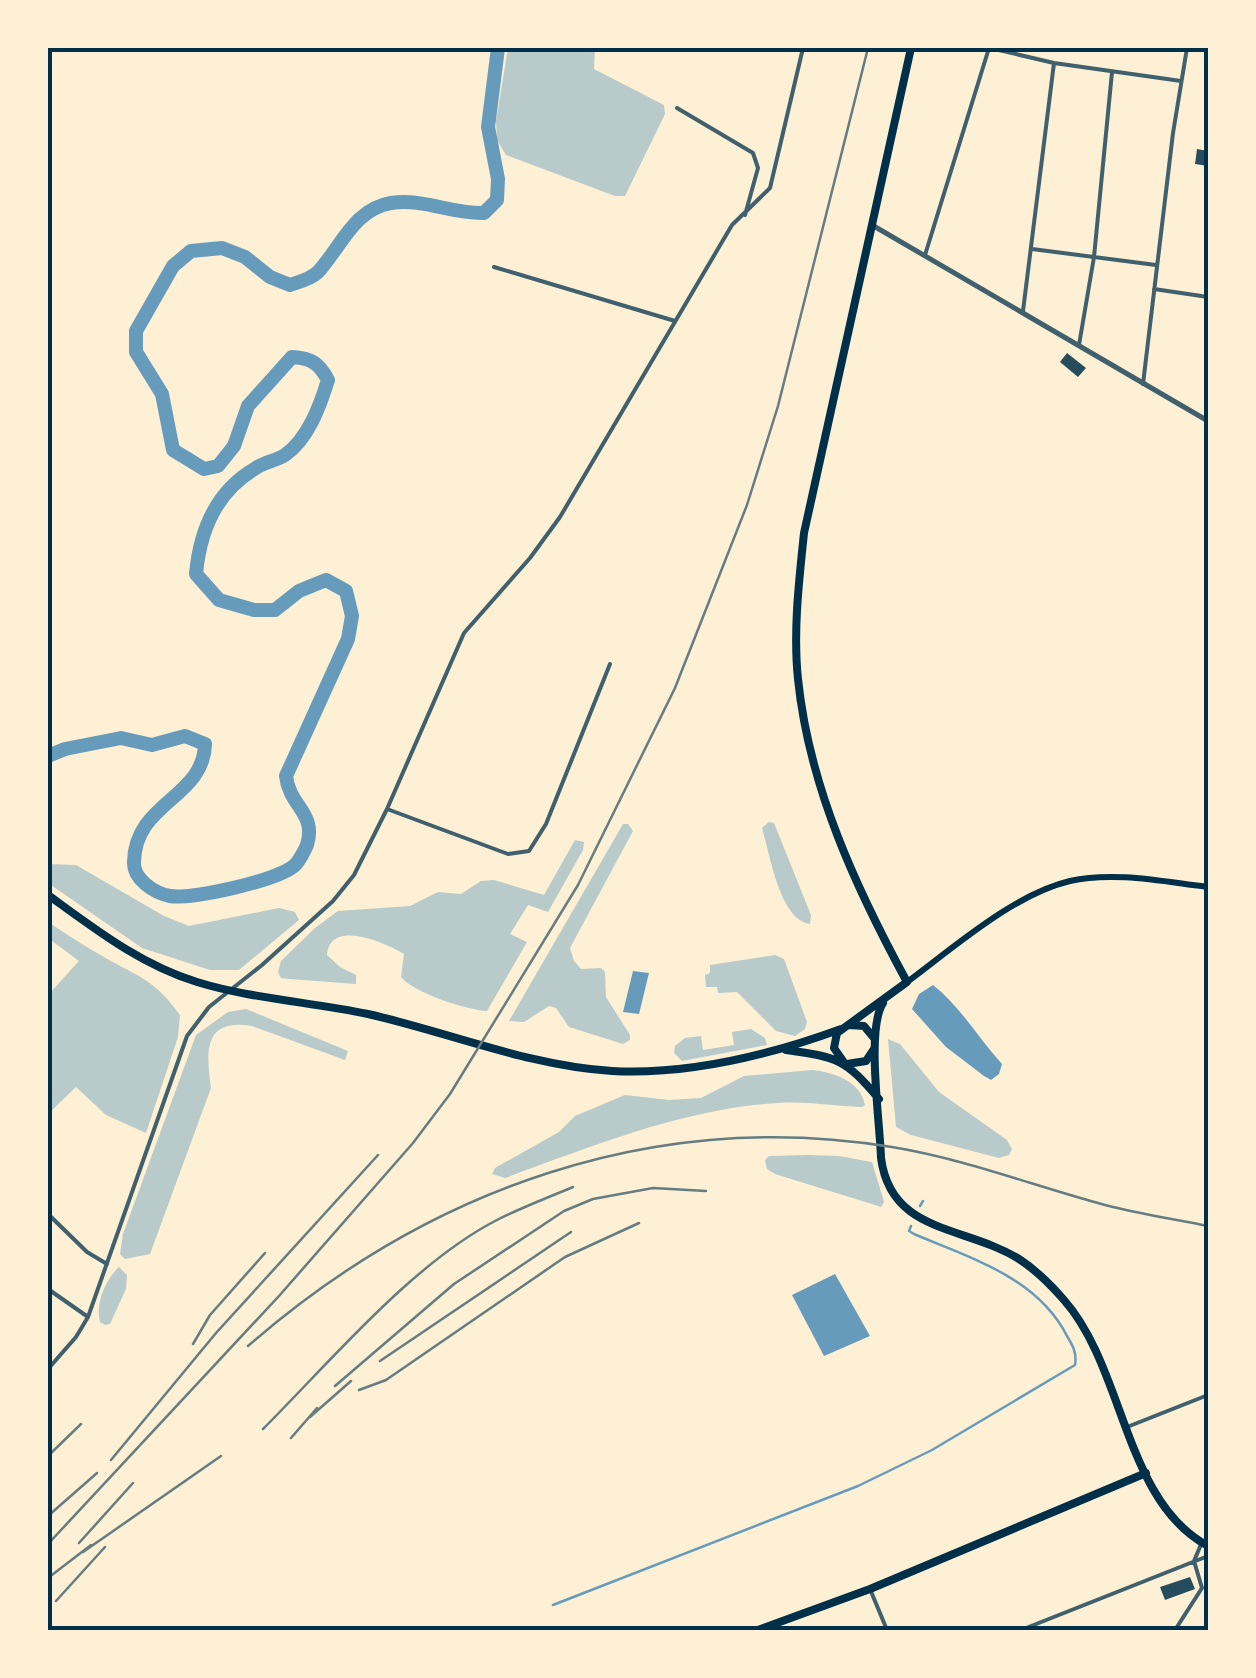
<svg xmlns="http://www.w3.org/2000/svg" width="1256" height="1678" font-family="'Golos Text',sans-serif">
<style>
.green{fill:#b9caca}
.water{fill:#669bbc}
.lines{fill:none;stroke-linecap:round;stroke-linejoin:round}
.stream{stroke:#669bbc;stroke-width:2.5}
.river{stroke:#669bbc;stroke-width:14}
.building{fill:#264d5e}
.minor{stroke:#3f606c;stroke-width:4}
.tertiary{stroke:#3f606c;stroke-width:5}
.secondary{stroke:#003049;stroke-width:6}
.primary{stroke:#003049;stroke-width:8}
.rail{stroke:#657d81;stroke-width:2.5}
.neatline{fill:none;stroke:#003049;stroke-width:4}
</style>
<rect width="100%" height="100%" fill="#fdf0d5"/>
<path class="green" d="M508 48H595L594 69 664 105 665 114 625 196H615L506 155 497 140 496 121Z
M769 822 774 823 811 915 810 924C780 920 770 855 762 828Z
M623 824H628L633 831 570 948 574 961 581 969 601 968 605 972 606 997 630 1035V1040L623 1044 569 1027 556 1008 549 1006 524 1022 509 1021Z
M575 840 584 842 583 850 548 912 528 905 510 934 527 942 487 1011C467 1010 414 993 401 977L404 954C386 943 330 918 327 955L340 967 356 975V984L289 979 281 978 278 972 281 961 315 928 338 911 410 906 438 892 461 894 481 881 494 880 544 895Z
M48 864 76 865 164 916 189 926 279 908 295 912 299 920 239 970H210L142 948 48 883Z
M48 922C68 935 89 949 111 961 144 979 156 982 180 1015L178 1037 146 1133 106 1115 76 1087 48 1114V995L79 961 48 938Z
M775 955 784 959 807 1022 805 1029 795 1036 776 1031 737 992 718 993 717 987H706L705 975 710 973V965Z
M246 1009 348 1051 345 1060 252 1026C203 1018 206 1052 211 1088L150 1254 125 1259 120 1254 123 1234 196 1035 228 1012Z
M751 1029 765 1038 767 1045 682 1061 674 1053 675 1046 685 1038 701 1036 703 1050 734 1045 732 1032Z
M888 1039 900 1044 939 1092 1007 1140 1012 1149 1009 1155 999 1158 911 1135 896 1127Z
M812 1070C833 1072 861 1081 865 1105L862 1107C834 1106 805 1101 778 1103 683 1109 593 1146 505 1178L492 1174 495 1168 559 1132 575 1116 625 1095 669 1100 701 1098 744 1076Z
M808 1155 839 1156 872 1162 884 1202 881 1207 875 1205 775 1174 767 1169 765 1160 769 1156Z
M119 1267 127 1275 126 1289 110 1324 105 1325 100 1322C95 1303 106 1279 119 1267Z"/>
<path class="water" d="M633 971 649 973 639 1014 623 1012Z
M933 985C961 1007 978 1038 1002 1064L999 1074 991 1080 984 1076 946 1047 912 1009 919 994Z
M835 1274 870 1336 824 1356 792 1295Z"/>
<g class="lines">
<path class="stream" d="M920 1206 923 1201
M553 1605 858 1486 932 1450 1075 1365C1077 1353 1073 1346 1067 1336 1037 1277 970 1258 914 1234L909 1231 911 1226"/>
<path class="river" d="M48 756 65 749 121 738 152 745 185 736 205 744C204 798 135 802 134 862 133 879 154 893 170 896 191 900 280 880 295 865 299 861 305 850 307 845 317 813 289 806 286 776L348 639 352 616 346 591 326 580 299 591 275 610H254L219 600 196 574C200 530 216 491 256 468 264 462 276 461 285 455 308 439 320 406 328 380 319 363 311 358 292 357L248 406 234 446 218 466 204 469 173 450 162 394 136 352V331L173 266 191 251 222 248 245 257 270 277 290 285C299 282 311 279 318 272 341 247 354 209 391 203 424 198 451 214 484 213L497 200 498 179 488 127 498 48"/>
</g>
<path class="building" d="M1197 149 1208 151V166L1195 164Z
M1067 353 1086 368 1078 377 1060 362Z
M1190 1577 1195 1589 1165 1600 1160 1587Z"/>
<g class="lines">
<path class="minor" d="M990 48 1054 63 1181 81
M677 108 753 153 758 168 745 215
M1032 249 1156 265
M925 255 989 48
M494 267 675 321
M1154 289 1208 297
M1023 311 1054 63
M1079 345 1094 257 1112 72
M1143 384 1173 133 1187 48
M387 809 508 854 529 851 546 824 610 664
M48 1214 87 1252 107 1264
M48 1289 88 1317
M48 1369 76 1337 88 1317 187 1036 209 1007 262 965 333 901 354 875 387 809 464 633 530 558 560 517 732 225 770 188 803 48
M1127 1427 1208 1395
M1194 1561 1202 1542
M870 1589 887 1630
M1021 1630 1208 1556
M1175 1630 1202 1588 1194 1561"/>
<path class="tertiary" d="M872 225 1208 421"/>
<path class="secondary" d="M907 982C953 948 1014 894 1070 881 1114 871 1165 882 1208 887"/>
<path class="primary" d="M48 895C95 929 141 965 197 982 252 999 312 1002 368 1014 448 1032 529 1066 612 1071 688 1075 770 1055 841 1029
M883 1003C866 1029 880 1122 881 1158 891 1234 964 1225 1019 1259 1036 1270 1051 1285 1064 1300 1125 1369 1124 1501 1208 1546
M849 1025 864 1026 874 1038
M786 1050C838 1057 845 1059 879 1099
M843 1061 834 1048 837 1033 907 982C856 888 809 787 798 679 793 631 799 581 804 533L911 48
M847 1064 866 1061 874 1049
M758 1630 870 1589 1146 1473"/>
<path class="rail" d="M193 1344 210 1315 265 1253
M248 1346C428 1189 654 1108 892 1147 965 1159 1034 1186 1105 1205 1139 1214 1174 1219 1208 1226
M380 1361 571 1232
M335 1386 454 1284 564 1211 593 1199 653 1188 706 1191
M359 1390 386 1380 565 1257 639 1223
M310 1417 351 1381
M263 1429C331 1361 411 1265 495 1221 520 1208 547 1198 573 1187
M291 1438 317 1408
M48 1456 81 1424
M111 1460 216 1333 378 1155
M48 1516 97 1473
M79 1543 133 1483
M48 1544 279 1296 413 1143 450 1094 578 885 675 688 747 505 778 406 868 48
M83 1552 221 1456
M48 1578 91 1545
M56 1601 105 1547"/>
</g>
<rect width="1256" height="1678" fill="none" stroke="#fdf0d5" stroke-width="100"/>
<rect x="50" y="50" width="1156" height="1578" class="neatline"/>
</svg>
